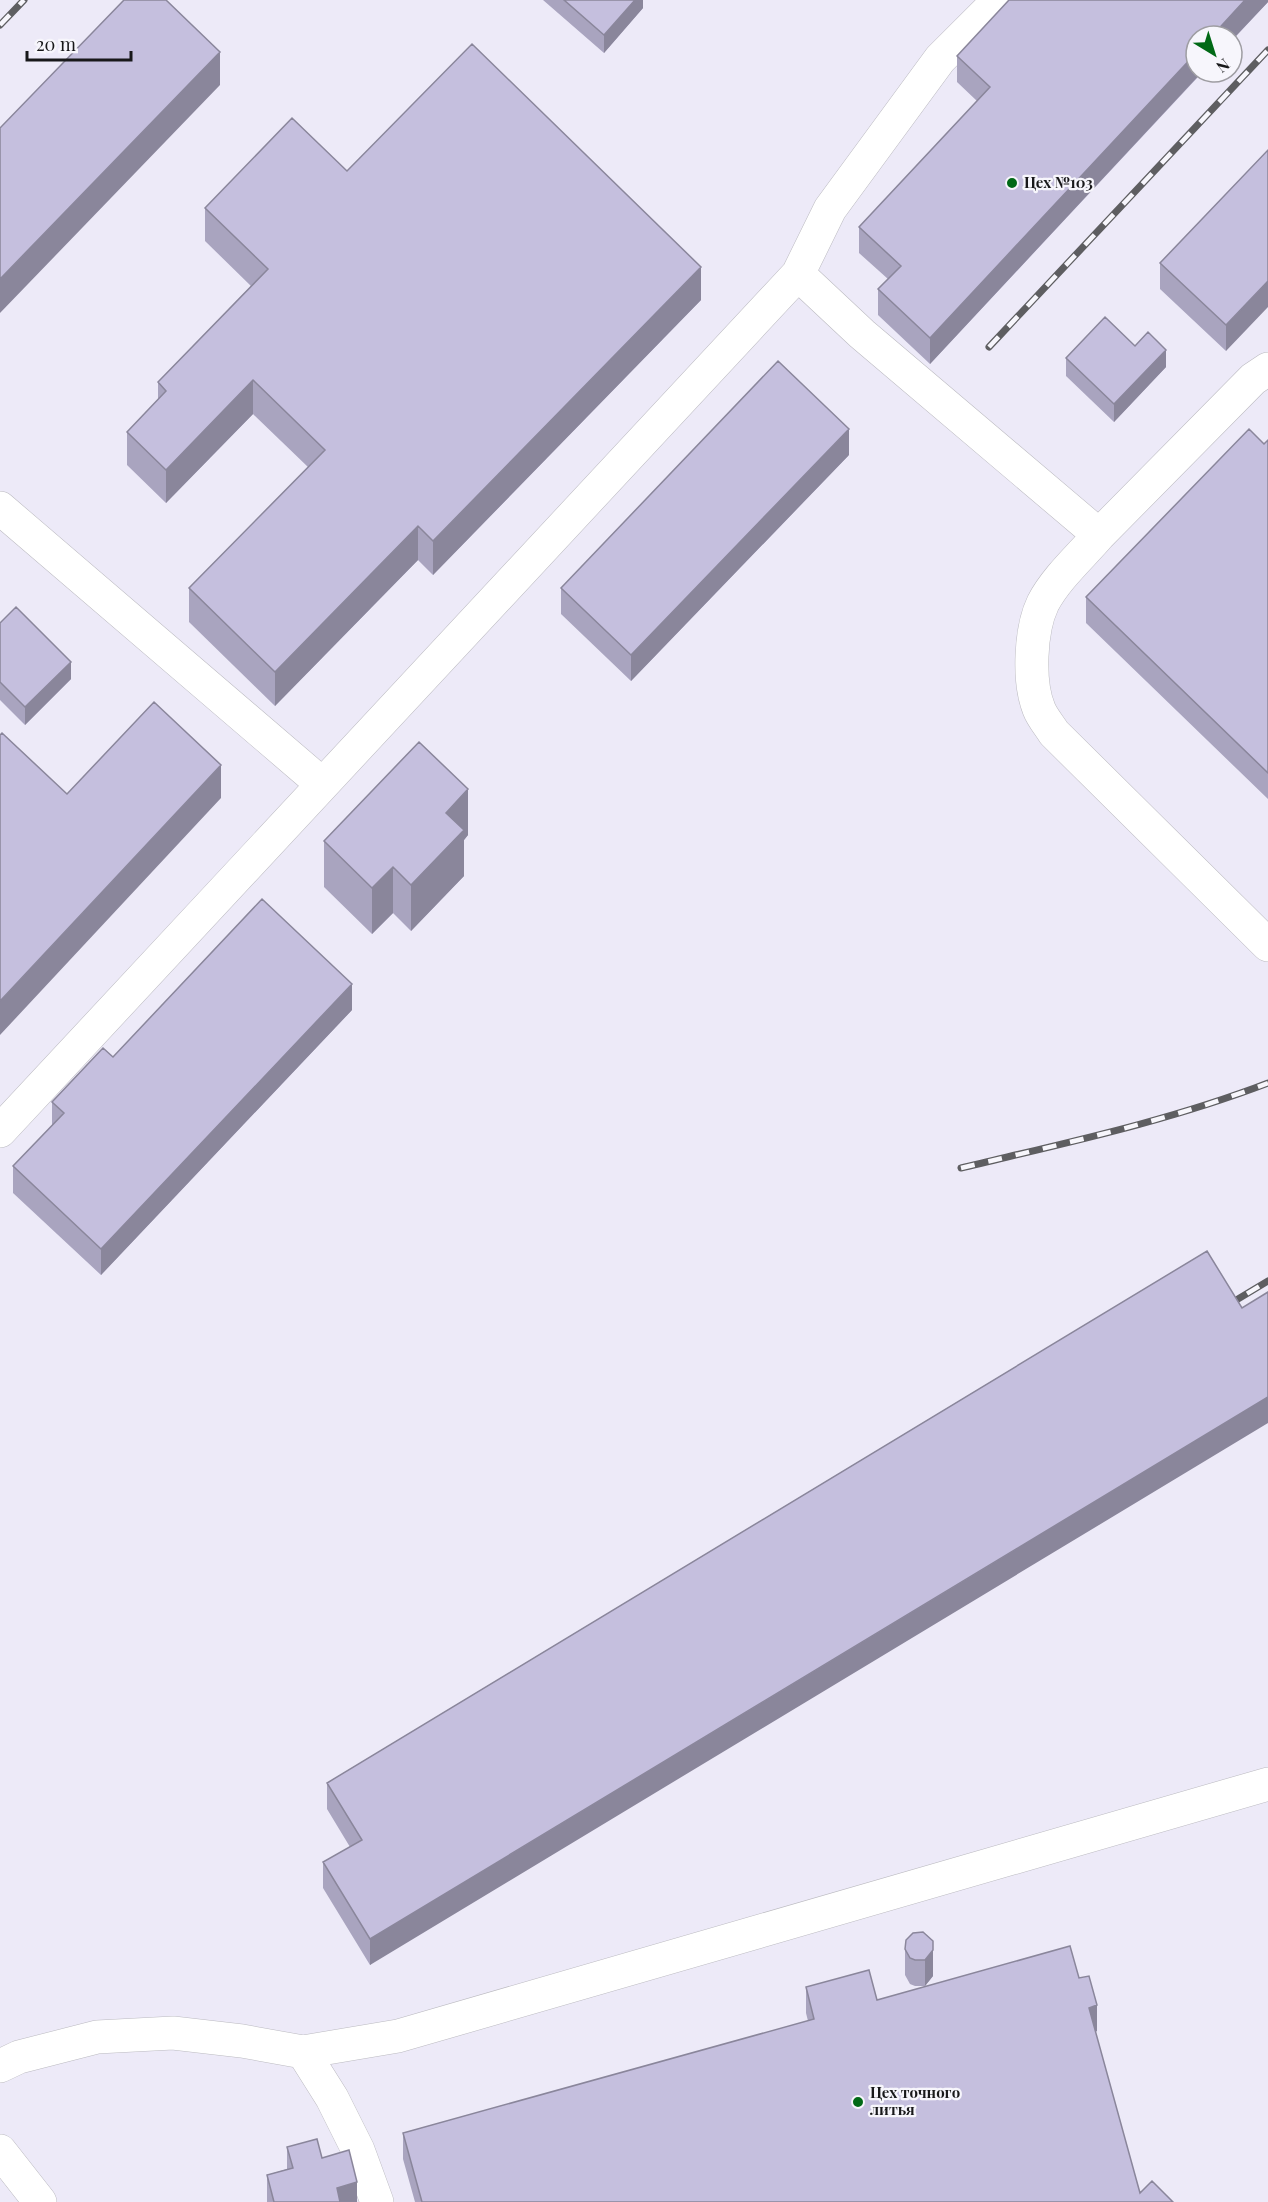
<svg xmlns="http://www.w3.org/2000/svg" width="1268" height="2202" font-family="'Playfair Display',serif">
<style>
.built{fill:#edeaf8;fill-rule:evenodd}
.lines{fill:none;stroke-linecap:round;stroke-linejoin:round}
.minor-casing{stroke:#bbbac0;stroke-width:34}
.minor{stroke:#fff;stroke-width:33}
.rail-casing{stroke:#5e5e61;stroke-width:7}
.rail{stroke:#f7f6fc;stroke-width:4.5;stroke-dasharray:14;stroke-linecap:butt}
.wall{fill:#a9a4bf}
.shaded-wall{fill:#8a869b}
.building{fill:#c5bfde;stroke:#8a869b;stroke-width:1.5}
.poi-dot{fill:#016916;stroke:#f7f6fc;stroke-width:2}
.labels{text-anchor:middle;stroke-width:4.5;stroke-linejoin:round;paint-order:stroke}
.poi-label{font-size:15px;font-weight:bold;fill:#18181a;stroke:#f7f6fc;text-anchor:start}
</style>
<rect width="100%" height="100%" fill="#f7f6fc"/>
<path class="built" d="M0 0H1268V2202H0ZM1196 36H1232V72H1196Z"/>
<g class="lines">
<defs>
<path id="minor" d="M798 274 862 334 1099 535C1081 556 1056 578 1043 603 1030 630 1028 682 1039 709 1042 717 1049 725 1054 733L1268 945
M0 508 322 784
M1099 535 1253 379 1268 369
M0 1131 798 274 830 209 940 59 999 0
M303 2052 332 2098 358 2150 377 2202
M0 2066 19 2057 97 2037 173 2033 242 2041 303 2052 398 2036 1268 1784
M0 2151 40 2202"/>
</defs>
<use href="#minor" class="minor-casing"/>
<use href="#minor" class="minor"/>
<defs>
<path id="rail" d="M0 25 24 0
M989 347 1268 50
M961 1168C1065 1143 1169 1121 1268 1083
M1223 1308 1268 1281"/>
</defs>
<use href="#rail" class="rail-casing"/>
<use href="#rail" class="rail"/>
</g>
<path class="wall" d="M543 0H643V8L604 53Z
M1268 0V2L930 364 878 315V289L888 279 859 253V227L977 101 957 82V56Z
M1268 150 1226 351 1160 289V263Z
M347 171 701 300 433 575 418 560 275 706 189 622V588L308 467 253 414 166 503 127 465V432L158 400V382L251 286 205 241V208Z
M1135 346 1166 367 1114 422 1066 376V358Z
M1268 440V799L1086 623V597Z
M849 455 631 681 561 614V588Z
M0 623 71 679 25 725 0 700Z
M468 835 464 840V876L411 931 393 913 372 934 324 887V841Z
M352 1010 101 1275 13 1193V1166L52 1126V1102L113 1057Z
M1207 1251 370 1965 323 1888V1862L350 1847 327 1809V1783Z
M905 1949 933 1950V1976L925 1986H915L910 1984 905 1975Z
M1079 1978 1097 2031 1095 2032 1140 2193 1173 2202H415L403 2159V2133L808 2021 806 2013V1987L877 2000Z
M287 2147 322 2158 357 2202H267V2175L287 2169Z"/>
<path class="shaded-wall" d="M635 0H643V8L604 53V35Z
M1245 0H1268V2L1232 40V36H1212Z
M220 52V85L0 313V279Z
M1196 53V72H1202L930 364V338Z
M701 267V300L433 575V541Z
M1268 281V307L1226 351V325Z
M1166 350V367L1114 422V404Z
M253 380V414L166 503V470Z
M849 429V455L631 681V655Z
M418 526V560L275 706V672Z
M71 662V679L25 725V707Z
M221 765V798L0 1035V1001Z
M468 789V835L464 840V876L411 931V885L446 813Z
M393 867V913L372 934V888Z
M352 984V1010L101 1275V1249Z
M1268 1397V1423L370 1965V1939Z
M933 1950V1976L925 1986V1960Z
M1097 2005V2031L1089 2034V2008Z
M357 2182V2202H337V2188Z"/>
<path class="building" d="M124 0H166L220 52 0 279V128Z
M564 0H635L604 35Z
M1009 0H1245L1212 36H1196V53L930 338 878 289 901 266 859 227 990 87 957 56Z
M472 44 701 267 433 541 418 526 275 672 189 588 325 450 253 380 166 470 127 432 166 391 158 382 268 269 205 208 292 118 347 171Z
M1268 150V281L1226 325 1160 263Z
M1105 317 1135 346 1148 332 1166 350 1114 404 1066 358Z
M778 361 849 429 631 655 561 588Z
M1249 429 1264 444 1268 440V773L1086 597Z
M16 607 71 662 25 707 0 682V623Z
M154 702 221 765 0 1001V735L2 733 67 794Z
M419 742 468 789 446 813 464 830 411 885 393 867 372 888 324 841Z
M262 899 352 984 101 1249 13 1166 64 1113 52 1102 103 1048 113 1057Z
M1207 1251 1242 1308 1268 1292V1397L370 1939 323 1862 362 1840 327 1783Z
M923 1932 933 1941V1950L925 1960H915L910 1958 905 1949 906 1940 913 1933Z
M1070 1946 1079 1978 1089 1976 1097 2005 1089 2008 1140 2193 1152 2181 1173 2202H422L403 2133 814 2019 806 1987 869 1970 877 2000Z
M317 2139 322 2158 349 2150 357 2182 337 2188 340 2202H274L267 2175 293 2168 287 2147Z"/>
<g class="poi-dot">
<circle cx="1012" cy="183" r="6"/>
<circle cx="858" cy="2102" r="6"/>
</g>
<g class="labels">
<g class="poi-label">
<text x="1024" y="188">Цех №103</text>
<text x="870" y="2098">Цех точного<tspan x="870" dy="17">литья</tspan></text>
</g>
</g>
<g transform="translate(1214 54) rotate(142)"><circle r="28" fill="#f7f6fc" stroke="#9e9da2" stroke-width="1.5"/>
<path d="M0-4.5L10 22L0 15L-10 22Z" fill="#016916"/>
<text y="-9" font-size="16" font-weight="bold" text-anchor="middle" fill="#18181a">N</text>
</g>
<path d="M27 51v9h104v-9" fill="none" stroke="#18181a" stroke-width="3"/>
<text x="36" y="51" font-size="18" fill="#18181a" stroke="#f7f6fc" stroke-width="4.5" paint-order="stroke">20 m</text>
</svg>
